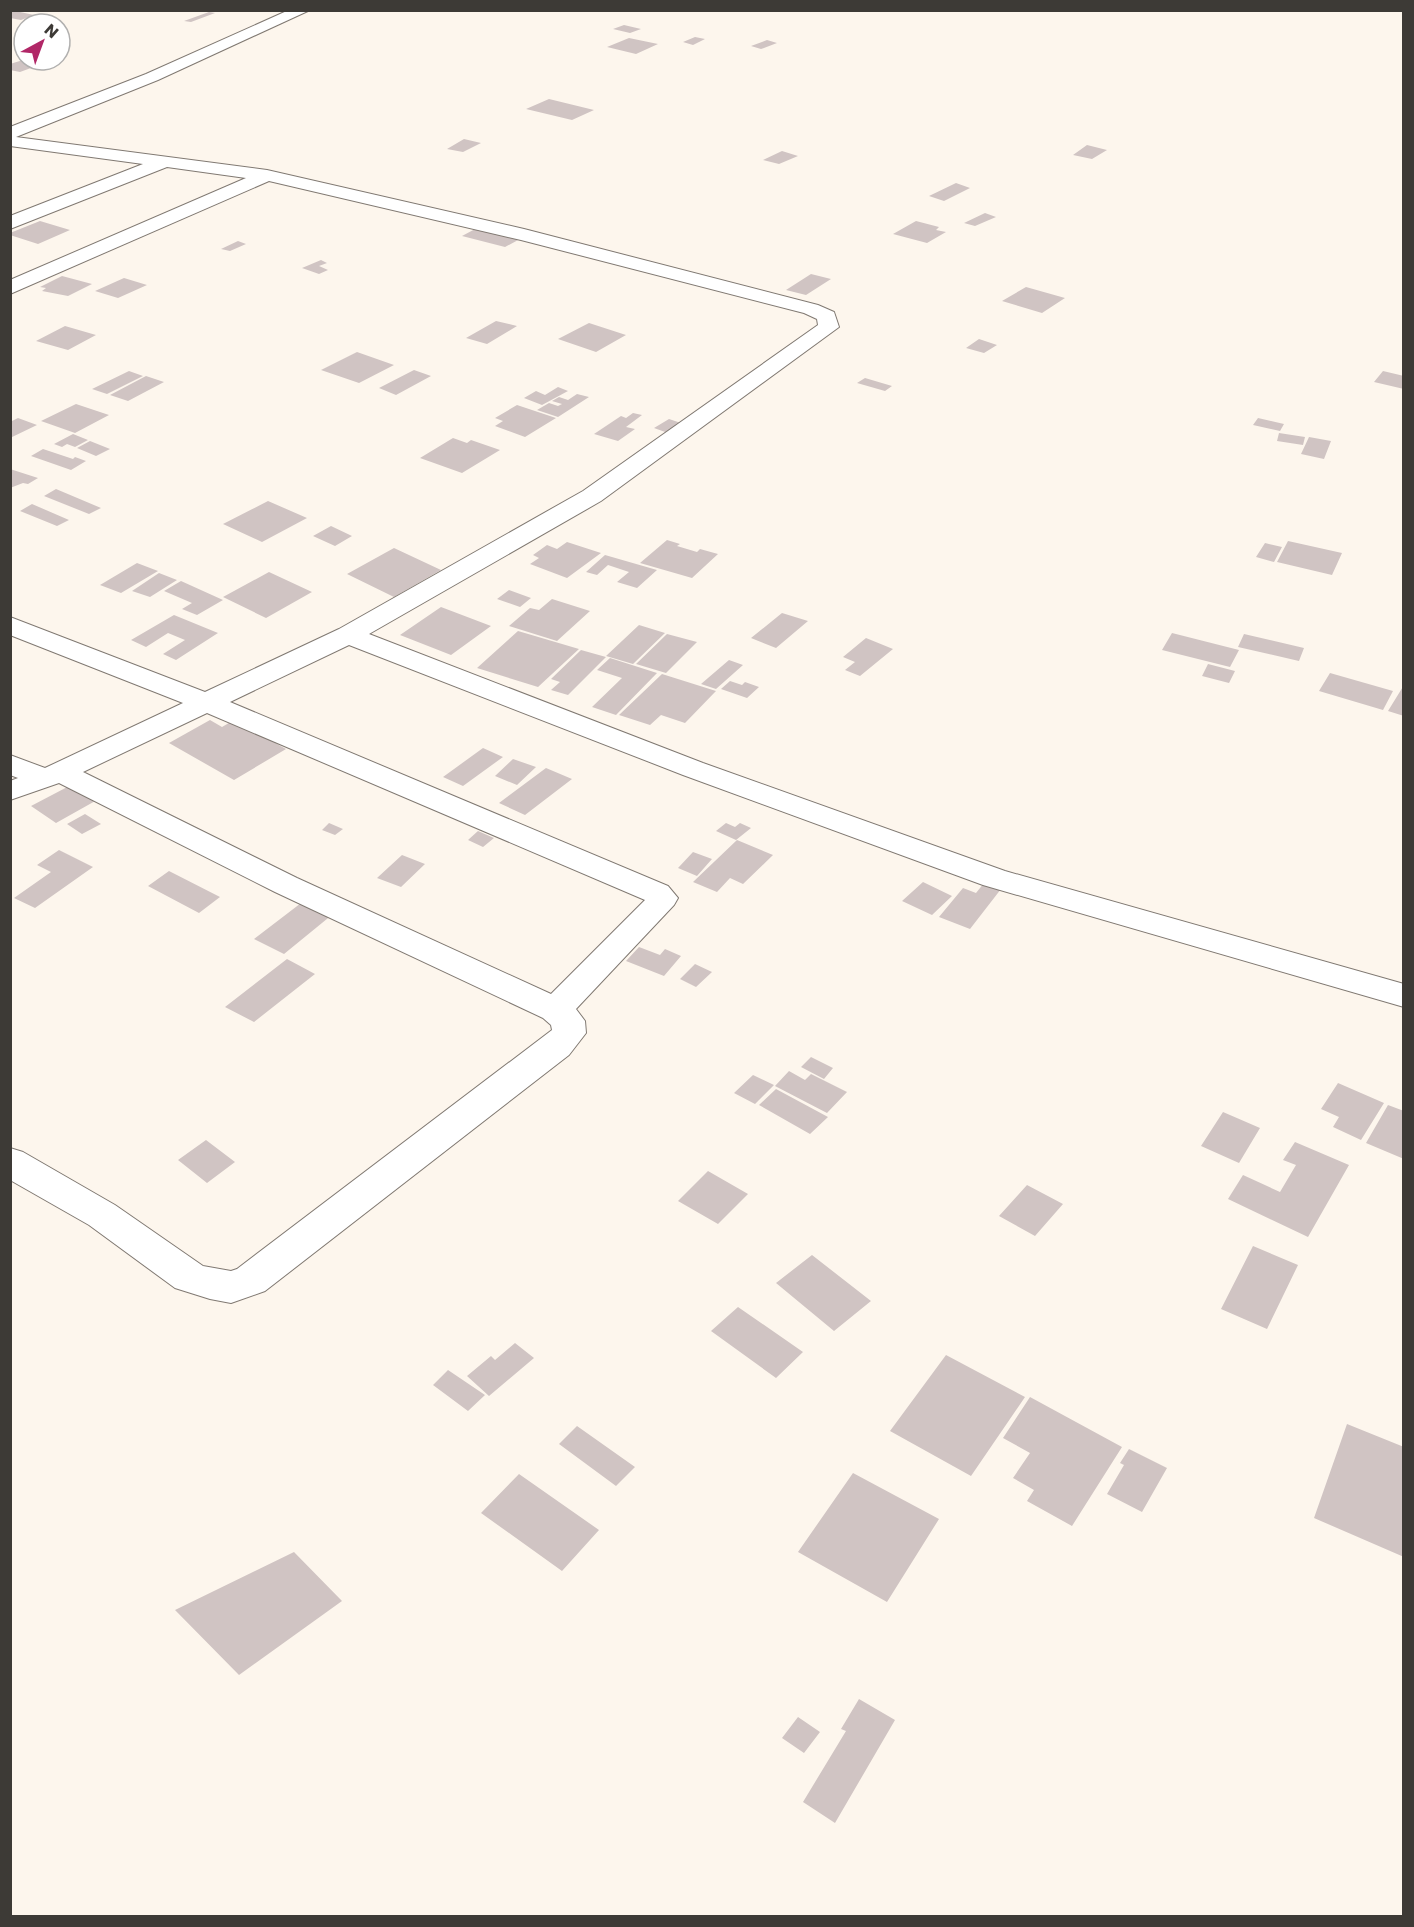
<svg xmlns="http://www.w3.org/2000/svg" width="1414" height="1927" font-family="Poppins,sans-serif">
<style>
.building{fill:#d0c4c3}
.lines{fill:none;stroke-linecap:round;stroke-linejoin:round}
.minor-casing{stroke:#807972;stroke-width:2}
.minor{fill:#fff;fill-rule:evenodd}
</style>
<rect width="100%" height="100%" fill="#fdf6ed"/>
<path class="building" d="M11 10 34 15 21 20 10 18Z
M209 12 215 13 191 22 184 21Z
M624 25 641 29 630 33 613 29Z
M695 37 705 39 693 45 683 42Z
M629 38 658 44 636 54 607 47Z
M767 40 777 43 761 49 751 46Z
M23 60H45L50 61 20 72 10 70V64Z
M549 99 594 110 572 120 526 109Z
M464 139 481 143 463 152 447 149Z
M1087 145 1107 150 1092 159 1073 155Z
M782 151 798 156 779 164 763 160Z
M956 183 970 188 944 201 929 196Z
M985 213 996 217 975 226 964 223Z
M40 221 70 230 38 244 10 235V233Z
M916 221 939 227 936 230 946 232 927 243 893 234Z
M477 228 520 239 505 247 462 236Z
M238 241 246 244 230 251 221 249Z
M321 260 327 263 319 266 328 270 319 274 302 268Z
M811 274 831 279 806 295 786 290Z
M62 276 92 284 68 296 42 291 46 288 40 287Z
M124 278 147 285 118 298 95 291Z
M1026 287 1065 298 1042 313 1002 301Z
M496 321 517 326 487 344 466 338Z
M589 323 626 335 596 352 558 339Z
M65 326 96 335 68 350 36 341Z
M979 339 997 345 984 353 966 348Z
M357 352 394 365 359 383 321 370Z
M414 370 431 376 396 395 379 388Z
M129 371 143 376 107 394 92 389Z
M1383 371 1404 376V389L1374 382Z
M146 376 164 382 128 401 110 395Z
M865 378 892 386 885 391 857 383Z
M558 387 568 391 542 405 524 398 536 391 545 395Z
M577 394 589 397 558 417 537 410 549 403 558 406 562 404 552 401 559 397 568 400Z
M76 404 109 415 75 433 41 421Z
M517 405 556 418 525 437 495 426 503 421 495 418Z
M633 413 642 415 626 427 635 429 618 441 594 434 621 416 626 418Z
M18 418 37 425 10 438V422Z
M1258 418 1284 424 1280 431 1253 425Z
M669 419 684 424 668 433 654 428Z
M1279 433 1305 437 1303 445 1277 441Z
M73 434 88 440 75 447 67 444 62 447 54 444Z
M1309 437 1331 441 1324 459 1301 454Z
M453 438 467 443 471 440 500 450 462 473 420 458Z
M90 441 110 449 96 456 77 448Z
M43 449 73 459 75 457 86 461 71 470 31 456Z
M10 469 38 478 28 484 23 483 10 488Z
M56 489 101 508 89 514 44 496Z
M268 501 307 518 262 542 223 524Z
M32 504 69 520 57 526 20 511Z
M331 526 352 536 335 546 313 536Z
M667 540 680 544 677 546 697 552 700 549 718 554 692 578 640 563Z
M1288 541 1342 553 1332 575 1277 562Z
M567 542 601 553 567 578 530 564 539 558 533 555 547 545 557 549Z
M1265 543 1282 547 1274 562 1256 557Z
M394 548 441 570 394 597 347 574Z
M605 555 657 570 637 588 617 582 629 572 608 565 597 575 586 572Z
M137 563 158 571 121 593 100 585Z
M269 572 312 592 266 618 223 597Z
M159 573 177 580 150 597 132 591Z
M181 581 223 600 197 615 182 609 192 603 164 591Z
M509 590 531 598 520 607 497 599Z
M552 599 590 611 557 641 509 626 530 608 539 610Z
M441 607 491 626 451 655 400 635Z
M782 613 808 621 776 648 751 638Z
M174 615 218 633 176 660 163 654 185 640 168 633 146 647 131 640Z
M639 625 665 633 633 664 606 656Z
M518 631 579 649 538 687 477 668Z
M1172 633 1239 650 1230 667 1162 650Z
M667 634 697 642 666 673 636 664Z
M1244 634 1304 648 1299 661 1238 647Z
M866 638 893 649 860 676 845 670 855 662 843 657Z
M581 650 606 657 568 695 551 690 560 682 551 679Z
M610 658 657 673 616 715 592 707 622 678 597 670Z
M729 660 743 665 716 689 701 684Z
M1208 664 1235 671 1229 683 1202 676Z
M1330 673 1393 691 1383 710 1319 691Z
M662 674 716 691 685 723 661 715 650 725 619 715Z
M730 681 742 685 745 682 759 687 747 698 721 689Z
M1404 685V716L1388 711Z
M210 720 222 727 234 720 286 749 234 780 169 743Z
M483 748 503 757 463 786 443 777Z
M513 759 536 767 517 785 495 776Z
M546 768 572 779 525 815 499 803Z
M73 784 97 800 56 823 31 806Z
M85 814 101 824 82 834 67 824Z
M329 823 343 829 335 835 322 830Z
M726 823 735 827 740 823 751 828 736 840 716 831Z
M478 831 494 838 483 847 468 840Z
M737 840 773 855 743 884 730 878 717 892 693 882Z
M59 850 93 867 35 908 14 898 51 872 37 865Z
M693 852 712 859 697 876 678 868Z
M402 855 425 864 401 887 377 878Z
M169 871 220 897 199 913 148 886Z
M923 882 952 896 932 915 902 901Z
M984 883 1001 889 970 929 939 917 963 888 976 893Z
M305 900 333 914 284 954 254 939Z
M639 947 660 955 665 949 681 956 664 976 626 961Z
M287 959 315 974 254 1022 225 1007Z
M695 964 712 972 696 987 680 979Z
M811 1057 833 1068 824 1079 801 1067Z
M789 1071 805 1080 811 1074 847 1092 827 1113 775 1086Z
M753 1075 774 1085 755 1104 734 1093Z
M1338 1083 1384 1103 1361 1140 1333 1127 1339 1117 1321 1109Z
M776 1089 828 1117 810 1134 759 1105Z
M1388 1105 1404 1111V1159L1366 1143Z
M1223 1112 1260 1128 1239 1163 1201 1146Z
M206 1140 235 1162 207 1183 178 1160Z
M1295 1142 1349 1165 1308 1237 1228 1199 1243 1175 1280 1192 1296 1165 1283 1160Z
M708 1171 748 1194 718 1224 678 1201Z
M1027 1185 1063 1204 1035 1236 999 1216Z
M1253 1246 1298 1265 1267 1329 1221 1309Z
M812 1255 871 1301 834 1331 776 1283Z
M738 1307 803 1352 776 1378 711 1331Z
M515 1343 534 1358 489 1396 467 1376 491 1356 495 1360Z
M946 1355 1025 1397 971 1476 890 1431Z
M448 1370 485 1395 468 1411 433 1385Z
M1030 1397 1122 1447 1072 1526 1027 1501 1034 1490 1013 1478 1030 1453 1003 1438Z
M1347 1424 1404 1447V1557L1314 1518Z
M577 1426 635 1467 616 1486 559 1444Z
M1129 1449 1167 1468 1142 1512 1107 1494 1124 1465 1120 1463Z
M853 1473 939 1519 887 1602 798 1552Z
M519 1474 599 1530 562 1571 481 1513Z
M294 1552 342 1601 239 1675 175 1610Z
M859 1699 895 1720 835 1823 803 1802 846 1731 841 1729Z
M798 1717 820 1732 804 1753 782 1738Z"/>
<g class="lines">
<defs>
<path id="minor" d="M289 10H310L158 80 16 137 267 170 524 229 818 305 834 312 839 327 601 501 369 634 703 763 1005 871 1404 984V1007L983 885 683 775 349 645 230 702 668 886 678 898 674 905 576 1009 585 1021 586 1033 569 1055 265 1291 231 1303 210 1299 175 1288 89 1225 10 1180V1148L23 1152 115 1205 203 1266 231 1271 237 1269 552 1030 551 1025 543 1018 275 892 59 783 10 800V781L18 778 10 775V755L45 768 183 703 10 635V617L205 692 339 629 583 491 818 325 817 319 804 313 521 240 269 181 10 294V280L246 178 167 167 10 229V216L143 164 10 146V127L146 74ZM207 713 645 900 551 994 297 878 83 772Z"/>
</defs>
<use href="#minor" class="minor-casing"/>
<use href="#minor" class="minor"/>
</g>
<rect width="1414" height="1927" fill="none" stroke="#3d3a36" stroke-width="24"/>
<g transform="translate(42 42) rotate(41)"><circle r="28" fill="#ffffff" stroke="#b1b0af" stroke-width="1.5"/>
<path d="M0-4.5L10 22L0 15L-10 22Z" fill="#b12767"/>
<text y="-9" font-size="16" font-weight="bold" text-anchor="middle" fill="#3d3a36">N</text>
</g>
</svg>
